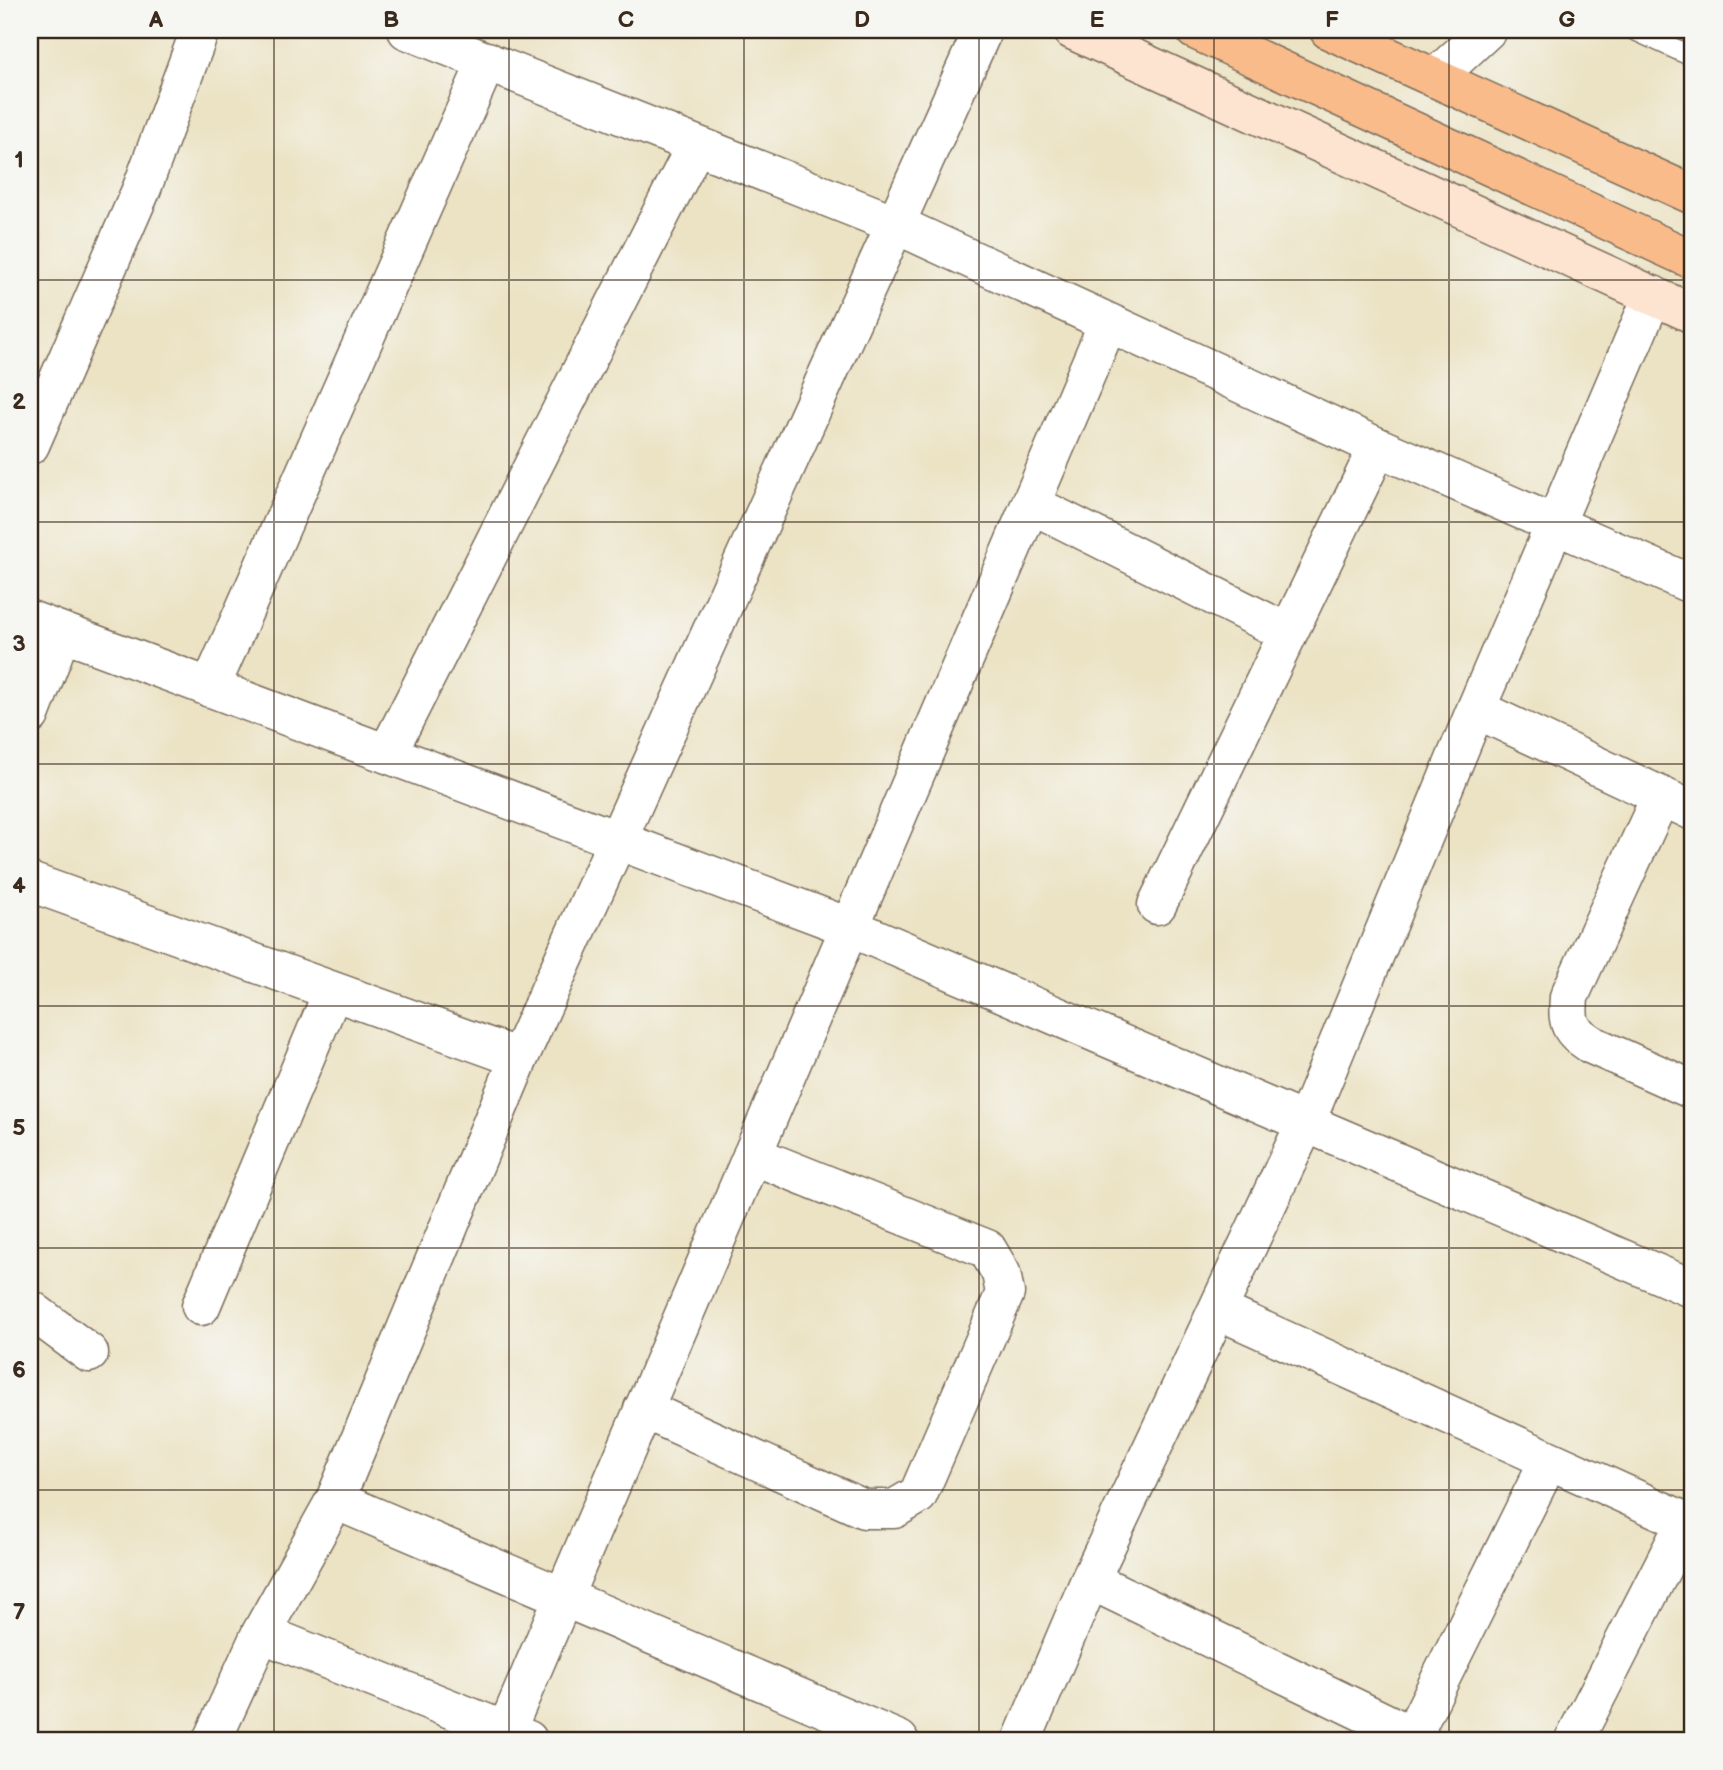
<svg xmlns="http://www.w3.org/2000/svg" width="1723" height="1770" font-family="'Balsamiq Sans',sans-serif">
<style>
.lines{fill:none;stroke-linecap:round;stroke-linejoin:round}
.lane-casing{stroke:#796b58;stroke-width:22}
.street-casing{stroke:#796b58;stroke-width:41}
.secondary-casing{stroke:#796b58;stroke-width:41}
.primary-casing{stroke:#796b58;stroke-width:41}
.lane{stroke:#fff;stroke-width:19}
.street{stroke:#fff;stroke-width:38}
.secondary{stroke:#fde4d1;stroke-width:38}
.primary{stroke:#fabb8b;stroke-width:38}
.grid{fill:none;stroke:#3b2a1e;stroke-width:2;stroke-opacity:0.55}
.neatline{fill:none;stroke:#3b2a1e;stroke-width:2.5}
.grid-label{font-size:23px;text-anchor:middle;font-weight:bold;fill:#3b2a1e}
</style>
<rect width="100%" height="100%" fill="#f6f6f2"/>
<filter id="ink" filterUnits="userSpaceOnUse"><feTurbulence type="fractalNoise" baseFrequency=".0143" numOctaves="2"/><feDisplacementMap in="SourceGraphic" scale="14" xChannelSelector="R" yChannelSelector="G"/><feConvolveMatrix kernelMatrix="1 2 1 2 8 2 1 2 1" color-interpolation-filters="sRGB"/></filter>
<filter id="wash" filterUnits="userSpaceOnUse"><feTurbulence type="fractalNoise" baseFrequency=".00686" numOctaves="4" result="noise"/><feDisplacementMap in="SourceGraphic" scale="28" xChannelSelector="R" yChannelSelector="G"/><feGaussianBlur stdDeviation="1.57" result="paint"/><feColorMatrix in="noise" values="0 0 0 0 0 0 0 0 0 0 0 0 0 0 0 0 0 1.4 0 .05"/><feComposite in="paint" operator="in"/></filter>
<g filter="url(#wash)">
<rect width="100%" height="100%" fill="#ece3c5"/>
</g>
<g filter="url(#ink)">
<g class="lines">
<defs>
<path id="lane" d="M1634 30 1693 57"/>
<path id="street" d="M407 30 895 224 1378 447 1693 585
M1435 78 1487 30
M30 445 142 188 200 30
M1031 504 1288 633
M30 620 849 927 1693 1289
M210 688 487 61
M1476 709 1693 811
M30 715 62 632
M387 754 696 145
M1661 796 1569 997C1567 1024 1569 1030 1592 1045L1693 1090
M30 882 519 1058
M1157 905 1378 447
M201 1306 333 991
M30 1309 89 1353
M1218 1310 1693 1525
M643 1409 864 1509H894L918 1495 1005 1293 1001 1273 987 1249 752 1155
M335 1500 899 1740
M1090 1580 1421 1740
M261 1633 528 1740
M506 1731 1108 323
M1412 1736 1549 1460
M212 1740 261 1633 335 1500 519 1058 983 30
M1022 1740 1090 1580 1305 1124 1476 709 1653 295
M1574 1740 1686 1521"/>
<path id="secondary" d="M1072 30 1693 314"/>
<path id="primary" d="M1195 30 1693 260
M1329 30 1693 195"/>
</defs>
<use href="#lane" class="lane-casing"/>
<use href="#street" class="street-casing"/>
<use href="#secondary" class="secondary-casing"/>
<use href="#primary" class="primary-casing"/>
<use href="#lane" class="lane"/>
<use href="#street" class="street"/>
<use href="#secondary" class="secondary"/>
<use href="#primary" class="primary"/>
</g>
</g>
<path class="grid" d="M274 30V1740M509 30V1740M744 30V1740M979 30V1740M1214 30V1740M1449 30V1740M30 280H1693M30 522H1693M30 764H1693M30 1006H1693M30 1248H1693M30 1490H1693"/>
<rect width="1723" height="1770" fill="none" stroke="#f6f6f2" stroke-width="77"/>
<rect x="38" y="38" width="1646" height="1694" class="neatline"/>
<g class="grid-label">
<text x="156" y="27">A</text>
<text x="391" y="27">B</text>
<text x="626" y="27">C</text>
<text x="862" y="27">D</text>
<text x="1097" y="27">E</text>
<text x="1332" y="27">F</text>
<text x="1567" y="27">G</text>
<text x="19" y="167">1</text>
<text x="19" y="409">2</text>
<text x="19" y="651">3</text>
<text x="19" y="893">4</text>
<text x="19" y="1135">5</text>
<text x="19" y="1377">6</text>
<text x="19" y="1619">7</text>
</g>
</svg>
